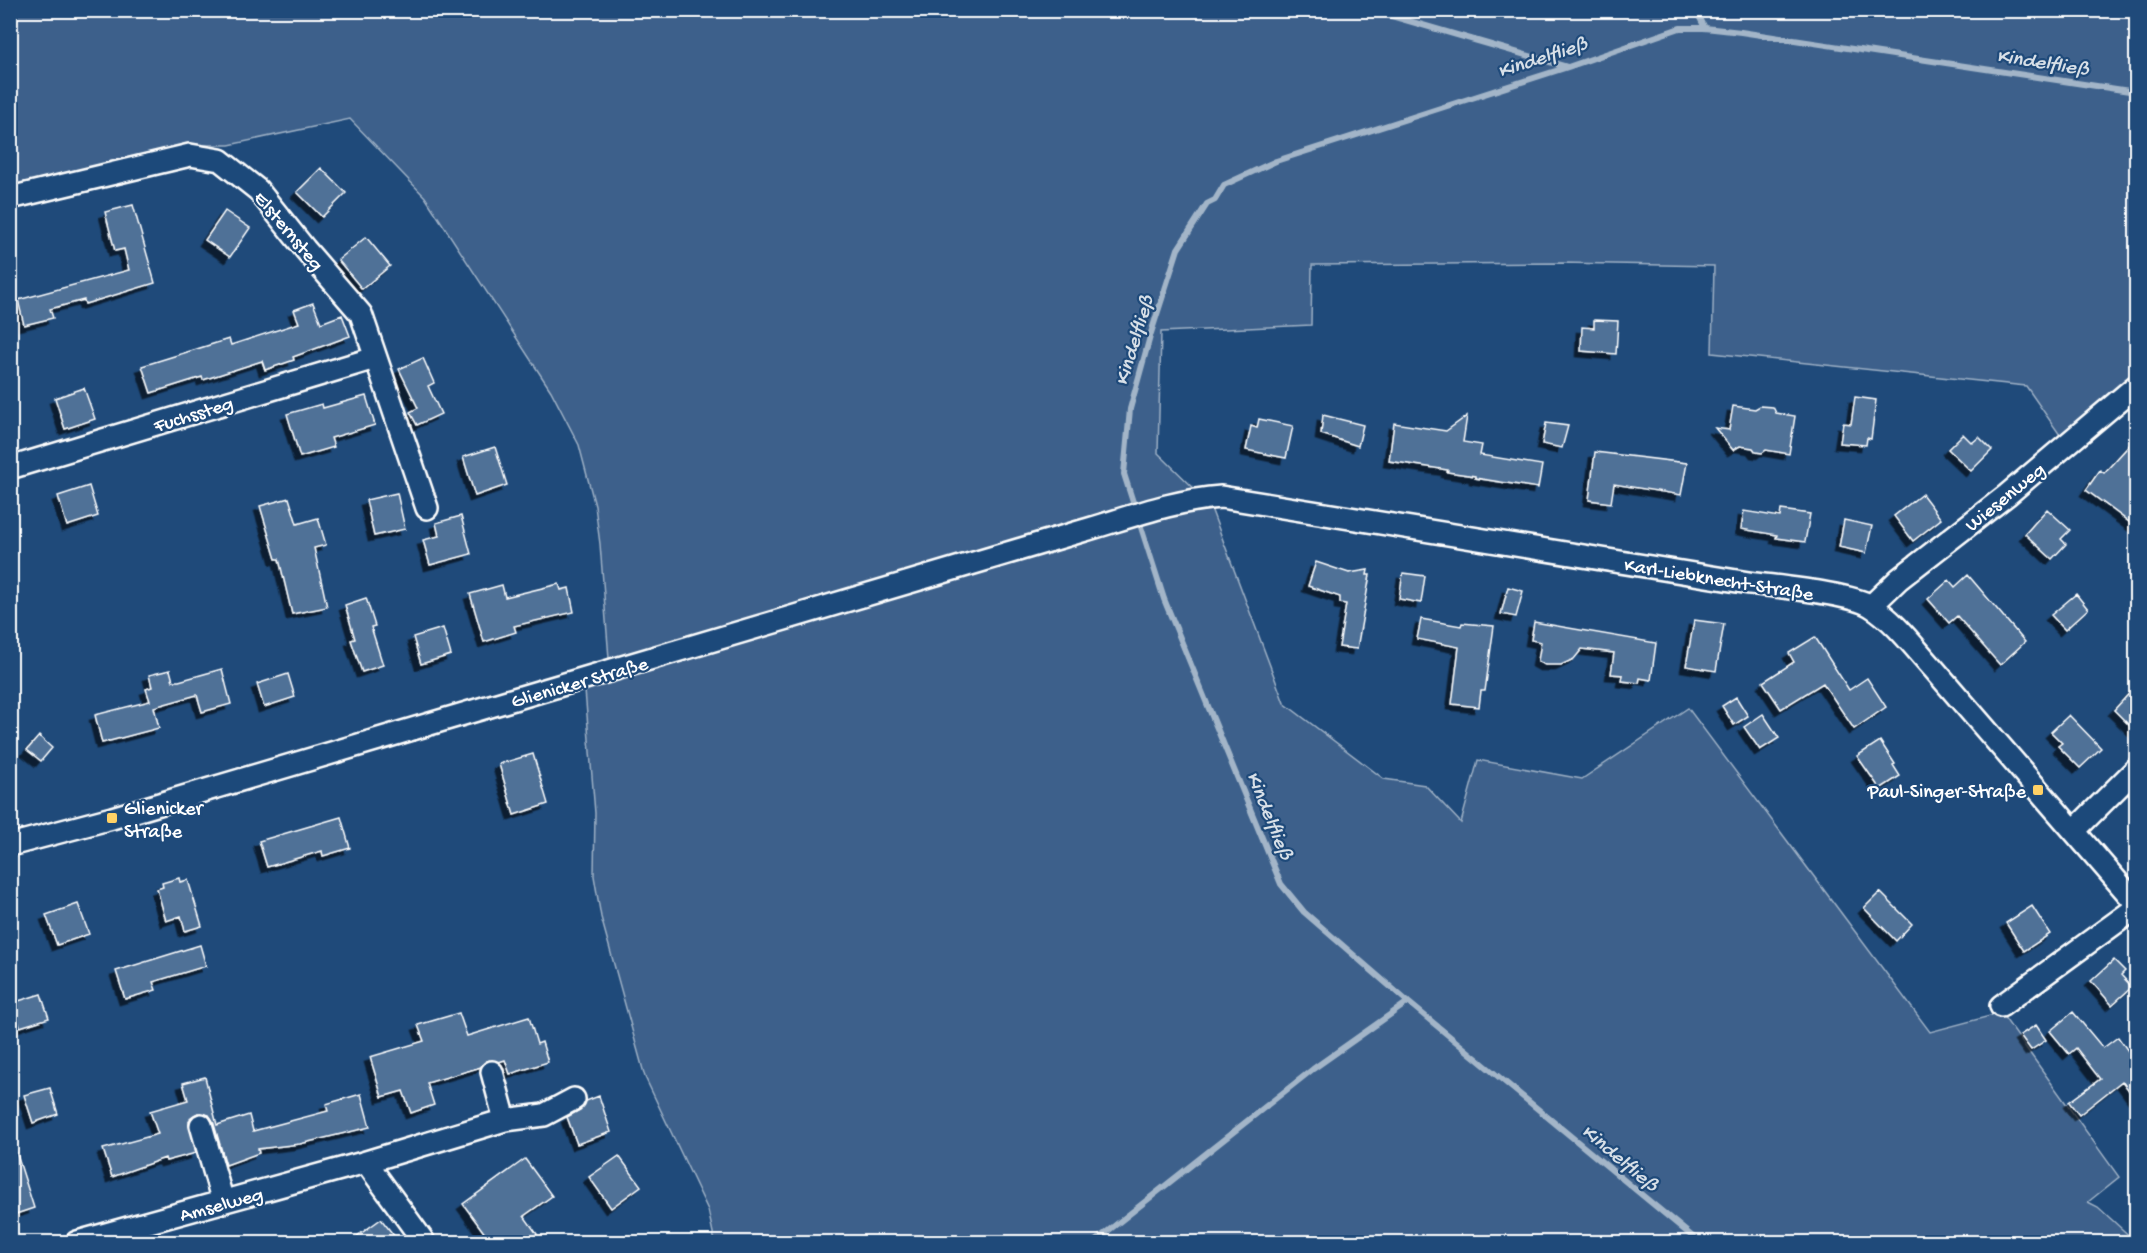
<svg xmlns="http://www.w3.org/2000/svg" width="2147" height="1253" font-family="'Gochi Hand',sans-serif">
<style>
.green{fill:#3c618b;stroke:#9eb0c5;stroke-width:1.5}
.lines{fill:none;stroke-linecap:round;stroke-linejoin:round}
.stream{stroke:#a3b5c8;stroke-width:6}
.building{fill:#507197;stroke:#fff;stroke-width:1.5;filter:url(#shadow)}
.minor-casing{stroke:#fff;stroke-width:26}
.minor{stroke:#1f4a7a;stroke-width:21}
.poi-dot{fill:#ffd166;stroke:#1f4a7a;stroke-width:2}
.labels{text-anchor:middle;stroke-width:4.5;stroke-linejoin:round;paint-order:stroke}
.street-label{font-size:20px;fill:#fff;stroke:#1f4a7a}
.poi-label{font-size:20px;fill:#fff;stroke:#1f4a7a;text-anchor:end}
.water-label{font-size:21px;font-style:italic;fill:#d8e0e8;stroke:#1f4a7a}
</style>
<defs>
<filter id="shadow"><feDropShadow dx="-5.5" dy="5.5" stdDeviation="0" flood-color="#0009"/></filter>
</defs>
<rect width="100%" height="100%" fill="#1f4a7a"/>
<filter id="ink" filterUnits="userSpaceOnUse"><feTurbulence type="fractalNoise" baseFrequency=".0167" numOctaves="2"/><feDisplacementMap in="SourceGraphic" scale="12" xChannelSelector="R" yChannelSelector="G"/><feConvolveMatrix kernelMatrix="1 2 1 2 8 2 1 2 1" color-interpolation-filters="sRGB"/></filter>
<g filter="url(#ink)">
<path class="green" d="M10 11H2136V375L2062 438 2026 386 1712 353 1714 266 1562 263 1312 265 1311 325 1161 332 1158 453 1209 503 1284 703 1384 779 1425 785 1461 823 1478 760 1582 779 1688 708 1930 1032 2001 1013 2119 1177 2088 1202 2098 1207 2136 1242H1109L1103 1236 1095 1242H715L708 1210 645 1077 601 917 594 876 595 813 584 678 610 671 600 544 595 506 579 445 551 391 425 197 350 119 229 145H188L11 186Z"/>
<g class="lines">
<path class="stream" d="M1371 10 1567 67
M1696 10 1705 28
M1094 1242 1313 1069 1408 1002
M1699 1242 1408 1002 1304 912 1281 884 1164 599 1124 474 1130 409 1151 333 1178 249 1207 204 1215 200 1224 185 1276 161 1568 67 1680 28H1705L1741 32 2136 92"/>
</g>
<path class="building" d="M321 168 346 193 322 217 297 192Z
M133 205 155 283 85 304 84 300 50 309 53 318 24 325 18 300 129 270 124 249 115 251 105 212Z
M225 211 250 228 230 257 205 240Z
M366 237 390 266 362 289 338 260Z
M313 303 321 323 342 315 350 336 293 357 294 360 265 370 262 361 203 380 202 377 151 393 142 366 229 339 231 345 299 323 294 310Z
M1594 320 1618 321 1616 354 1581 351 1582 327 1594 328Z
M423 358 434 383 428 386 441 414 417 425 410 412 418 408 399 369Z
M84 388 95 419 65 429 55 398Z
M366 396 375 425 331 438 334 447 300 457 287 414 322 404 323 408Z
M1855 397 1876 400 1871 439 1867 438 1866 445 1840 443 1843 423 1851 424Z
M1733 406 1755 409 1760 406 1773 407 1776 413 1795 416 1789 454 1766 450 1762 453 1756 452 1753 448 1740 446 1733 450 1715 428 1729 430Z
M1323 415 1363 425 1358 446 1321 434Z
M1467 416 1463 442 1482 445 1480 455 1542 465 1538 488 1475 478V476L1447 472 1448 470 1389 461 1394 423 1446 431Z
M1259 419 1293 426 1286 458 1246 450 1251 426 1257 428Z
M1546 423 1568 426 1562 448 1542 444Z
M1963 434 1972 443 1979 437 1992 450 1971 471 1948 449Z
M2136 438V527L2086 490 2100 470 2104 473Z
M495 447 507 485 475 496 463 457Z
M1595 452 1687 463 1681 495 1614 484 1611 503 1589 500Z
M89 486 98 516 67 526 58 496Z
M397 493 405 529 374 536 366 500Z
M1922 494 1941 519 1913 541 1894 516Z
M289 498 297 524 318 518 326 545 314 548 327 607 292 614 279 559H276L260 506Z
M2047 509 2070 530 2061 539 2066 544 2052 559 2025 534Z
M1781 510 1810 514 1805 542 1776 538 1777 535 1741 529 1744 511 1780 517Z
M461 516 471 554 430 565 423 540 439 536 436 523Z
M1844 520 1872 526 1866 553 1839 547Z
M1316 562 1349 573 1368 570 1367 575H1370L1357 649 1339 647 1346 604 1340 603V597L1308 586Z
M1403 573 1425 576 1421 603 1399 599Z
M1968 575 2025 642 2000 665 1957 616 1949 623 1928 599 1949 580 1955 587Z
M559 584 561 590 569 588 574 612 514 626 516 632 484 642 470 594 502 585 505 597Z
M1508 587 1523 591 1516 617 1501 614Z
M2076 594 2088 609 2065 630 2051 615Z
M366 598 375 626 371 627 383 665 362 672 351 640 355 639 345 605Z
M1421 619 1461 626 1462 623 1494 626 1485 691H1481L1479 707 1452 704 1459 647 1417 639Z
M1694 620 1724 624 1716 671 1686 666Z
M1534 622 1656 643 1651 680 1640 678 1639 683 1622 681 1623 675 1611 674 1614 653 1582 649 1574 659 1561 665H1545L1538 661 1541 642 1531 640Z
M443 628 451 655 421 664 413 637Z
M1815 637 1849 690 1867 678 1886 707 1854 729 1823 683 1781 709 1763 682 1794 662 1789 653Z
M222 669 231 704 202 712 197 695 154 707 159 728 102 743 95 715 150 701 146 689 152 687 149 675 170 670 173 681H179Z
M288 674 295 697 264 707 257 684Z
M2136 686V732L2114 710Z
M1736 697 1748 716 1734 725 1722 706Z
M1763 714 1779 738 1760 750 1744 727Z
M2069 715 2101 748 2080 768 2058 746 2062 743 2051 732Z
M39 736 52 748 41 761 27 750Z
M1880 741 1895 764 1893 765 1900 776 1880 789 1857 756Z
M533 754 548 804 514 815 499 764Z
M341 817 350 848 323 856 322 851 267 867 259 841Z
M179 878 180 882 188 880 202 926 185 931 181 916 166 921 157 889 163 887 162 883Z
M1880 892 1912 924 1896 941 1864 908Z
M78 904 89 934 57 945 46 915Z
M2032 906 2050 934 2024 951 2006 923Z
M200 945 206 966 153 982 156 990 125 999 116 971Z
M2114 960 2125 971 2121 975 2132 987 2112 1005 2091 981Z
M41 994 49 1018 20 1027 12 1003Z
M2073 1012 2103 1048 2118 1037 2136 1062V1100L2122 1081 2079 1115 2069 1102 2100 1079 2076 1048 2069 1054 2050 1031Z
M459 1013 467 1036 529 1017 537 1044 542 1042 548 1062 510 1074 505 1060 499 1062 488 1060 481 1067 427 1083 434 1105 411 1113 403 1091 382 1097 370 1057 424 1041 418 1025Z
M2036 1025 2046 1040 2031 1050 2020 1035Z
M205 1077 217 1125 249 1115 253 1131 328 1111 326 1104 361 1094 370 1127 300 1144 258 1149 259 1153 226 1165 213 1121 209 1115 198 1113 191 1117 189 1122 196 1153 166 1161 165 1158 112 1177 103 1149 158 1134 150 1111 188 1100 183 1083Z
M50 1088 58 1114 33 1123 24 1095Z
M599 1096 611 1132 577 1144 567 1117 580 1110 586 1101Z
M10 1145H14L34 1208 10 1216Z
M619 1156 641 1186 611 1208 589 1177Z
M525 1159 552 1196 524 1216 537 1234 526 1242H491L463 1204Z
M381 1219 399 1242H349Z"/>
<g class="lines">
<defs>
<path id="minor" d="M10 198 190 155 220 160 258 190 305 249 361 314 427 508
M10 468 375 358
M1871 606 1899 579 2007 495 2136 386
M2075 830 2136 769
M10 845 112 818 1082 531C1127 518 1174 500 1221 497L1749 583C1777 587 1850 593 1871 606 1895 621 1914 647 1933 668L2136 903
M2001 1006 2136 908
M492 1072 505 1120
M201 1125 223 1202
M366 1162 424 1242
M77 1242 366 1162 505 1120 544 1115 574 1099"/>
</defs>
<use href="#minor" class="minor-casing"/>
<use href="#minor" class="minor"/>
</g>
</g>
<g class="poi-dot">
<rect x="2032" y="784" width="12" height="12" rx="3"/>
<rect x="106" y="812" width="12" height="12" rx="3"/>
</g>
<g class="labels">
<g class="street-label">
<text transform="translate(290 230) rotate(50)" y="7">Elsternsteg</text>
<text transform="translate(193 413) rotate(-17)" y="7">Fuchssteg</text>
<text transform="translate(2004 496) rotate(-39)" y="7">Wiesenweg</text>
<text transform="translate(1719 578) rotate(9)" y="7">Karl-Liebknecht-Straße</text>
<text transform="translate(579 681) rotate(-16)" y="7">Glienicker Straße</text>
<text transform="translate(221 1203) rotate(-15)" y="7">Amselweg</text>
</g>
<g class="poi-label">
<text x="2026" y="797">Paul-Singer-Straße</text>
<text x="124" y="814" text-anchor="start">Glienicker<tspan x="124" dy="23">Straße</tspan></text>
</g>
<g class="water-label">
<text transform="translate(1542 56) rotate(-18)" y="7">Kindelfließ</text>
<text transform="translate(2043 61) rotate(9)" y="7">Kindelfließ</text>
<text transform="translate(1133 340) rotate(-73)" y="7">Kindelfließ</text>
<text transform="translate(1271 815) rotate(68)" y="7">Kindelfließ</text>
<text transform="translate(1621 1157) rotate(40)" y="7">Kindelfließ</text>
</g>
</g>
<rect width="2147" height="1253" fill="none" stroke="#1f4a7a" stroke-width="36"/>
<rect x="18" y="18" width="2111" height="1217" fill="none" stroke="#fff" stroke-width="2" filter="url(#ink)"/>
</svg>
